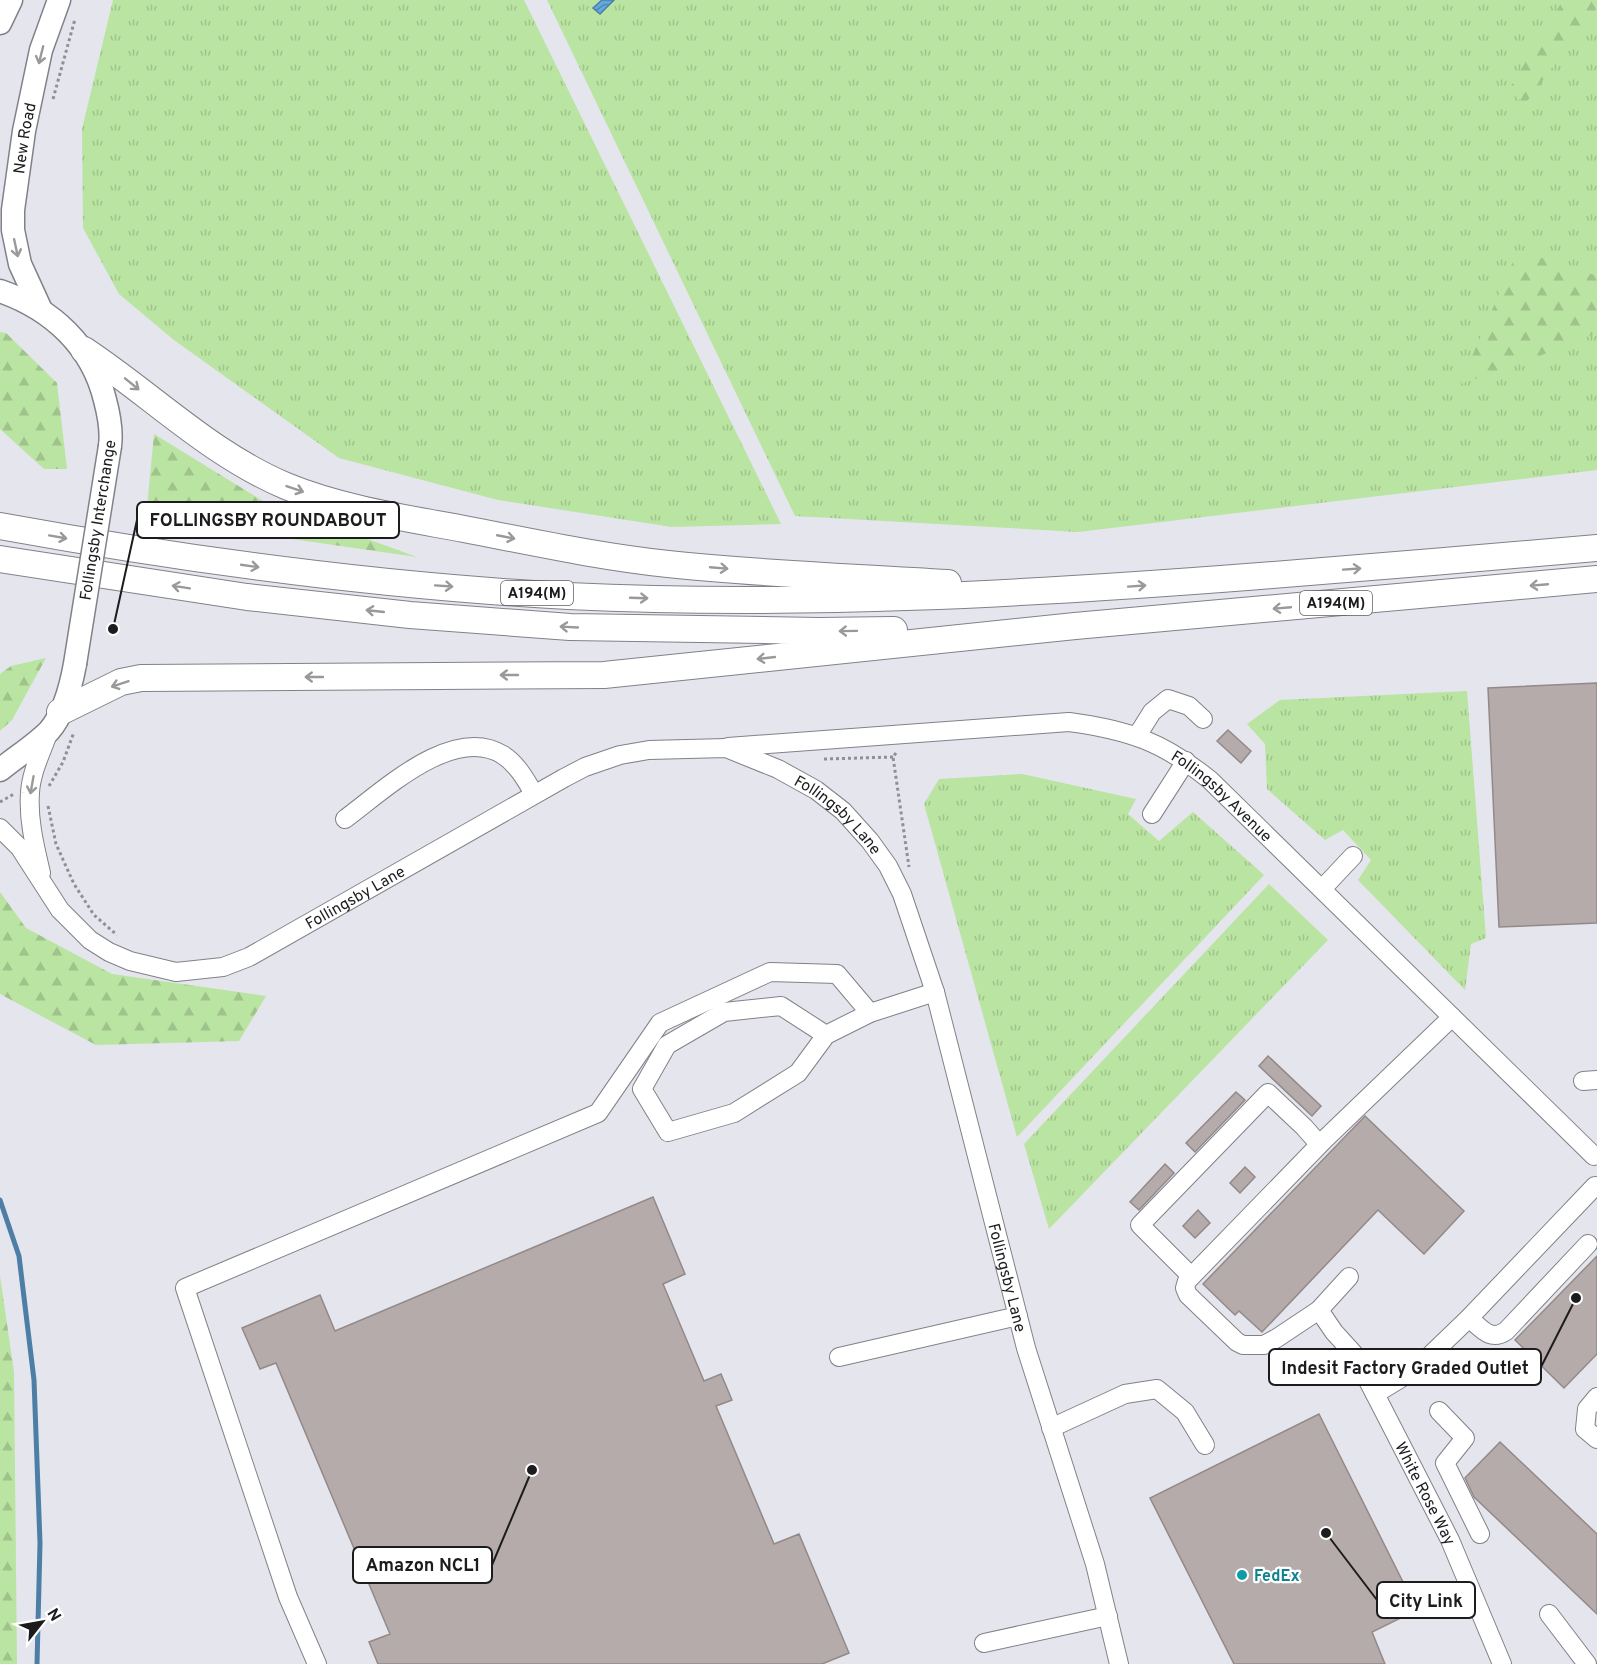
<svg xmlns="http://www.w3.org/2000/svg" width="1597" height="1664" font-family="Overpass,sans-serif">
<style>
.grass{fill:url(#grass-tufts)}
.forest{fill:url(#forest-firs)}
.water{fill:url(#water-waves);stroke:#4d7ea5;stroke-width:1.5}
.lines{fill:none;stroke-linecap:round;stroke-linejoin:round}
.stream{stroke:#4d7ea5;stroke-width:5}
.building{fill:#b4abaa;stroke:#928988;stroke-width:1.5}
.minor-casing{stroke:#818189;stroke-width:20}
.major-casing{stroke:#818189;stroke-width:25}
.highway-casing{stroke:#818189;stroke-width:28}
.path{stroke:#8f8f95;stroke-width:3;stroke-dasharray:3 3;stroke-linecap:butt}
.minor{stroke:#fff;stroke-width:18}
.major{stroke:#fff;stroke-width:22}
.highway{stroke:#fff;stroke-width:26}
.major-bridge-casing{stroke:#818189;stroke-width:25;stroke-linecap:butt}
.major-bridge{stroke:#fff;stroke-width:22}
.oneway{stroke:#99999a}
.culture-dot{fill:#0f9aa8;stroke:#fff;stroke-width:2}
.labels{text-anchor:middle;stroke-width:4.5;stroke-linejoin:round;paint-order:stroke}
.shield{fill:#fff;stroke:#606062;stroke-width:1.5}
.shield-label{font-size:15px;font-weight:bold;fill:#1c1c1f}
.street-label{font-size:16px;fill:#1c1c1f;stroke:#fff}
.culture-label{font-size:16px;font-weight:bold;fill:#0d838f;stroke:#fff;text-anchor:start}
.leader{fill:none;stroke:#1c1c1f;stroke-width:2}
.callout-dot{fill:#1c1c1f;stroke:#fff;stroke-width:2}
.callout{fill:#fff;stroke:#1c1c1f;stroke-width:2}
.callout-label{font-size:18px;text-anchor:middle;font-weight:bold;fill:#1c1c1f}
</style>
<defs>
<pattern id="grass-tufts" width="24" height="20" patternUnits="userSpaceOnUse" patternTransform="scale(1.5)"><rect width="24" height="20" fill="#bae4a1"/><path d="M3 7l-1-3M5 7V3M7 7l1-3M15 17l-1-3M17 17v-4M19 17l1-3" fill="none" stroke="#9fc38a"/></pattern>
<pattern id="forest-firs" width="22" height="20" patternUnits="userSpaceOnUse" patternTransform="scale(1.5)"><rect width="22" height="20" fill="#bae4a1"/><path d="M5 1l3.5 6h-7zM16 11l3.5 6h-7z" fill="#9fc38a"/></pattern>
<pattern id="water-waves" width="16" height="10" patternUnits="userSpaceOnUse" patternTransform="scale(1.5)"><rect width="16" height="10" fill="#62a8de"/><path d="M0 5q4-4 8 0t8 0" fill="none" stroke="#5088b3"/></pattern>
</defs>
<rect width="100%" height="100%" fill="#e5e5ed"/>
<path class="grass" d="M113 0H524L781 524 672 527 498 500 339 458 174 340 119 294 83 228 82 129Z
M547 0H1597V470L1078 532 795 516Z
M1467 691 1486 938 1471 944 1465 990 1358 880 1371 860 1343 830 1325 840 1267 789 1265 744 1247 724 1280 700Z
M1022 774 1136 799 1128 814 1159 841 1193 812 1264 875 1017 1137 924 804 939 779Z
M1269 884 1328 940 1049 1229 1024 1144Z"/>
<path class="forest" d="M1563 0H1597V7L1525 104 1508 91Z
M1518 250 1597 276V332L1570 345 1460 384Z
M0 332 6 333 57 383 67 469H44L0 429Z
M154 434 263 501 417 557 146 518Z
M46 658 12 720 0 731V674L11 666Z
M0 892 26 928 112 974 266 996 239 1041 96 1045 0 994Z
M0 1276 14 1372 17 1664H0Z"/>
<path class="water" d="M602 0H614L600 14 593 8Z"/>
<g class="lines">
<path class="stream" d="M0 1200 19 1256 34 1380 40 1543 37 1664"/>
</g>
<path class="building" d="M1597 683V923L1499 927 1488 688Z
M1228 730 1251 751 1241 763 1217 741Z
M1268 1056 1321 1106 1312 1116 1259 1066Z
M1236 1092 1245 1100 1195 1152 1186 1143Z
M1365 1116 1464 1211 1424 1254 1378 1210 1262 1332 1239 1311 1235 1315 1203 1284Z
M1165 1164 1174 1173 1139 1210 1130 1202Z
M1245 1167 1255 1177 1240 1193 1230 1183Z
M653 1197 685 1274 663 1284 704 1381 721 1374 732 1400 716 1406 774 1544 799 1534 849 1653 822 1664H378L369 1642 390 1634 276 1363 260 1369 242 1328 320 1295 335 1331Z
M1198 1210 1210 1223 1195 1238 1183 1226Z
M1597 1256V1354L1564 1388 1515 1340Z
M1319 1414 1417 1610 1372 1632 1385 1664H1234L1150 1498Z
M1500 1442 1597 1534V1614L1474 1497 1465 1478Z"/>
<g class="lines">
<defs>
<g id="minor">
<path d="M1137 736 1152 712 1168 699 1189 706 1203 719"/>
<path id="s1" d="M728 747 1069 722C1129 730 1163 742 1210 780L1594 1156"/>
<path d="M1152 814 1186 761"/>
<path d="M345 819C383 791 453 724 503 755 517 764 526 780 534 794"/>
<path id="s2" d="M0 828 20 848 60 910 90 940 109 952 130 961 176 972 223 967 249 957 564 778 585 767 620 755 649 750 726 748 778 769 816 790 843 811 870 841 888 866 902 894 935 992 1026 1348 1095 1564 1119 1664"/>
<path d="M41 873C35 847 28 820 30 793 31 772 42 751 49 731"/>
<path d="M1322 889 1353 856"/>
<path d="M826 1035 781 1006 724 1012 667 1045 642 1089 668 1132 734 1113 798 1073 826 1035 870 1013 935 992"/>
<path d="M1583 1081 1597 1080"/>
<path d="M1191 1276 1140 1225 1268 1093 1304 1127 1319 1144"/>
<path d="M1349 1277 1319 1310 1277 1338 1264 1345H1243L1237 1342 1188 1295 1185 1288 1187 1281 1324 1140 1452 1017"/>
<path id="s3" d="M1319 1310 1334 1332 1354 1354 1375 1394 1450 1540 1502 1664"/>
<path d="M1469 1318C1481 1328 1490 1342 1506 1331L1588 1244"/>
<path d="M839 1357 1018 1316"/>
<path d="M1375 1394 1416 1369 1469 1318 1595 1186"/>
<path d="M1597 1397 1587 1409 1585 1429 1597 1439"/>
<path d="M1439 1411 1465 1438 1445 1463 1480 1534"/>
<path d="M1051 1428 1125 1394 1157 1389 1185 1412 1205 1445"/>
<path d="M1549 1614 1587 1664"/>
<path d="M984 1643 1108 1616"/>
<path d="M317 1664 288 1597 185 1288 598 1113 660 1023 770 972 837 974 870 1013"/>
</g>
<g id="major">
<path d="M0 23 11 0"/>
<path d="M0 291C52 309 92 346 105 400 109 415 112 431 110 446"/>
<path id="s4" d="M41 310 20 264 13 230V210L24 131 41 50 59 0"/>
<path d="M0 770C16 757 35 745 49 731 64 714 71 686 75 664"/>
</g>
<path id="highway" d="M84 350C152 395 210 454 286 486 342 509 405 518 464 529 532 542 600 557 668 564 761 574 855 577 948 583
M0 526C187 560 377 586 568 596 799 607 1029 594 1260 576 1372 567 1485 558 1597 548
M0 559 247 597 410 615 570 627 819 631 894 630
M60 712 121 682 141 678 604 675 1075 626 1597 579"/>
</defs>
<use href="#minor" class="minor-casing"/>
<use href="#major" class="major-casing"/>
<use href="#highway" class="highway-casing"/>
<path class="path" d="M53 99 75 19
M896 753 893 757 909 867
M824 759 893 757
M49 786 63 762 74 732
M0 802 14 794
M48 806 56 844 74 884 94 915 117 935"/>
<use href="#minor" class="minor"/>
<use href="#major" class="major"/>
<use href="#highway" class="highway"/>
<defs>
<path id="major-bridge" d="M75 664 110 446"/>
</defs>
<use href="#major-bridge" class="major-bridge-casing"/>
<use href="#major-bridge" class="major-bridge"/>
</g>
<defs><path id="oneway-shaft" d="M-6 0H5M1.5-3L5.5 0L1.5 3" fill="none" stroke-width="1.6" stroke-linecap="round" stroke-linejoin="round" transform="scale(1.5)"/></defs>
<g class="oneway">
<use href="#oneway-shaft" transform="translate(41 55) rotate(104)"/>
<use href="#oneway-shaft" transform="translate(16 248) rotate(78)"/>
<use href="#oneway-shaft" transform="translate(132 384) rotate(39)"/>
<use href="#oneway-shaft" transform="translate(295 489) rotate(19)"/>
<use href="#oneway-shaft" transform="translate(58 537) rotate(10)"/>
<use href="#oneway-shaft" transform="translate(506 537) rotate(11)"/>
<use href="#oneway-shaft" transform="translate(250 566) rotate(8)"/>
<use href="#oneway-shaft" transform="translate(719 568) rotate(5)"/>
<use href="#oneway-shaft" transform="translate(1352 569) rotate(-4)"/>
<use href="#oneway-shaft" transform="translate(1539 585) rotate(175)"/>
<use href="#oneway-shaft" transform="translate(444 586) rotate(4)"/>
<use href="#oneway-shaft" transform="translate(1137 586) rotate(-4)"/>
<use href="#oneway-shaft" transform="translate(181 587) rotate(-171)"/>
<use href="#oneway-shaft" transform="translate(639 598) rotate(2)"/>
<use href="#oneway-shaft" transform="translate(1282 608) rotate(175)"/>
<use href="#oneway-shaft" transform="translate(375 611) rotate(-174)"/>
<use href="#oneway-shaft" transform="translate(569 627) rotate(-177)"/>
<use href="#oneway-shaft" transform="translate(848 631) rotate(179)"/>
<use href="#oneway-shaft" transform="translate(766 658) rotate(174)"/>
<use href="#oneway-shaft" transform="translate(509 675) rotate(180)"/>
<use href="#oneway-shaft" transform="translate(314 677) rotate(180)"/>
<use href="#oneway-shaft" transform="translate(120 684) rotate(162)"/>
<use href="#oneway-shaft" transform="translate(32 785) rotate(100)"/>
</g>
<circle class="culture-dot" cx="1242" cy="1575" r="6"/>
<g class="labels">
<g class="shield">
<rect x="501" y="581" width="72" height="24" rx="4.5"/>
<rect x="1300" y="591" width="72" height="24" rx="4.5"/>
</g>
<g class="shield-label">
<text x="537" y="598">A194(M)</text>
<text x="1336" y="608">A194(M)</text>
</g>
<g class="street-label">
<text dy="6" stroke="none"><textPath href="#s4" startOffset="178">New Road</textPath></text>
<text transform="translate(97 520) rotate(-81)" y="6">Follingsby Interchange</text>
<text dy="6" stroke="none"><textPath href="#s1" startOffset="516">Follingsby Avenue</textPath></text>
<text dy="6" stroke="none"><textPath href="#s2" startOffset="974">Follingsby Lane</textPath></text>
<text dy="6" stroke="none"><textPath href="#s2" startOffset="434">Follingsby Lane</textPath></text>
<text dy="6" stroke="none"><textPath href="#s2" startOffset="1476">Follingsby Lane</textPath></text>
<text dy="6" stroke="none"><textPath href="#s3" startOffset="213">White Rose Way</textPath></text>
</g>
<g class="culture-label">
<text x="1254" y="1581">FedEx</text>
</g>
</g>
<path class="leader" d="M113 629L137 520M1576 1298L1541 1367M532 1470L492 1565M1326 1533L1377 1600"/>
<g class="callout-dot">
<circle cx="113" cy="629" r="6"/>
<circle cx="1576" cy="1298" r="6"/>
<circle cx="532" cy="1470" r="6"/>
<circle cx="1326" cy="1533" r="6"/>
</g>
<g class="callout">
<rect x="137" y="502" width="262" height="36" rx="6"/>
<rect x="1269" y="1349" width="272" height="36" rx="6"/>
<rect x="353" y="1547" width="139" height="36" rx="6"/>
<rect x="1377" y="1582" width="98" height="36" rx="6"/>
</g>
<g class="callout-label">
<text x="268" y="526">FOLLINGSBY ROUNDABOUT</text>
<text x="1405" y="1374">Indesit Factory Graded Outlet</text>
<text x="423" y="1571">Amazon NCL1</text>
<text x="1426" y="1607">City Link</text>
</g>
<g transform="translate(42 1622) rotate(59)" stroke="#ffffff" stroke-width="4.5" paint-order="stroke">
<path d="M0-4.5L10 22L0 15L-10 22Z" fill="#1c1c1f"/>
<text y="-9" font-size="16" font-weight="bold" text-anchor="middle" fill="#1c1c1f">N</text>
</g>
</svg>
